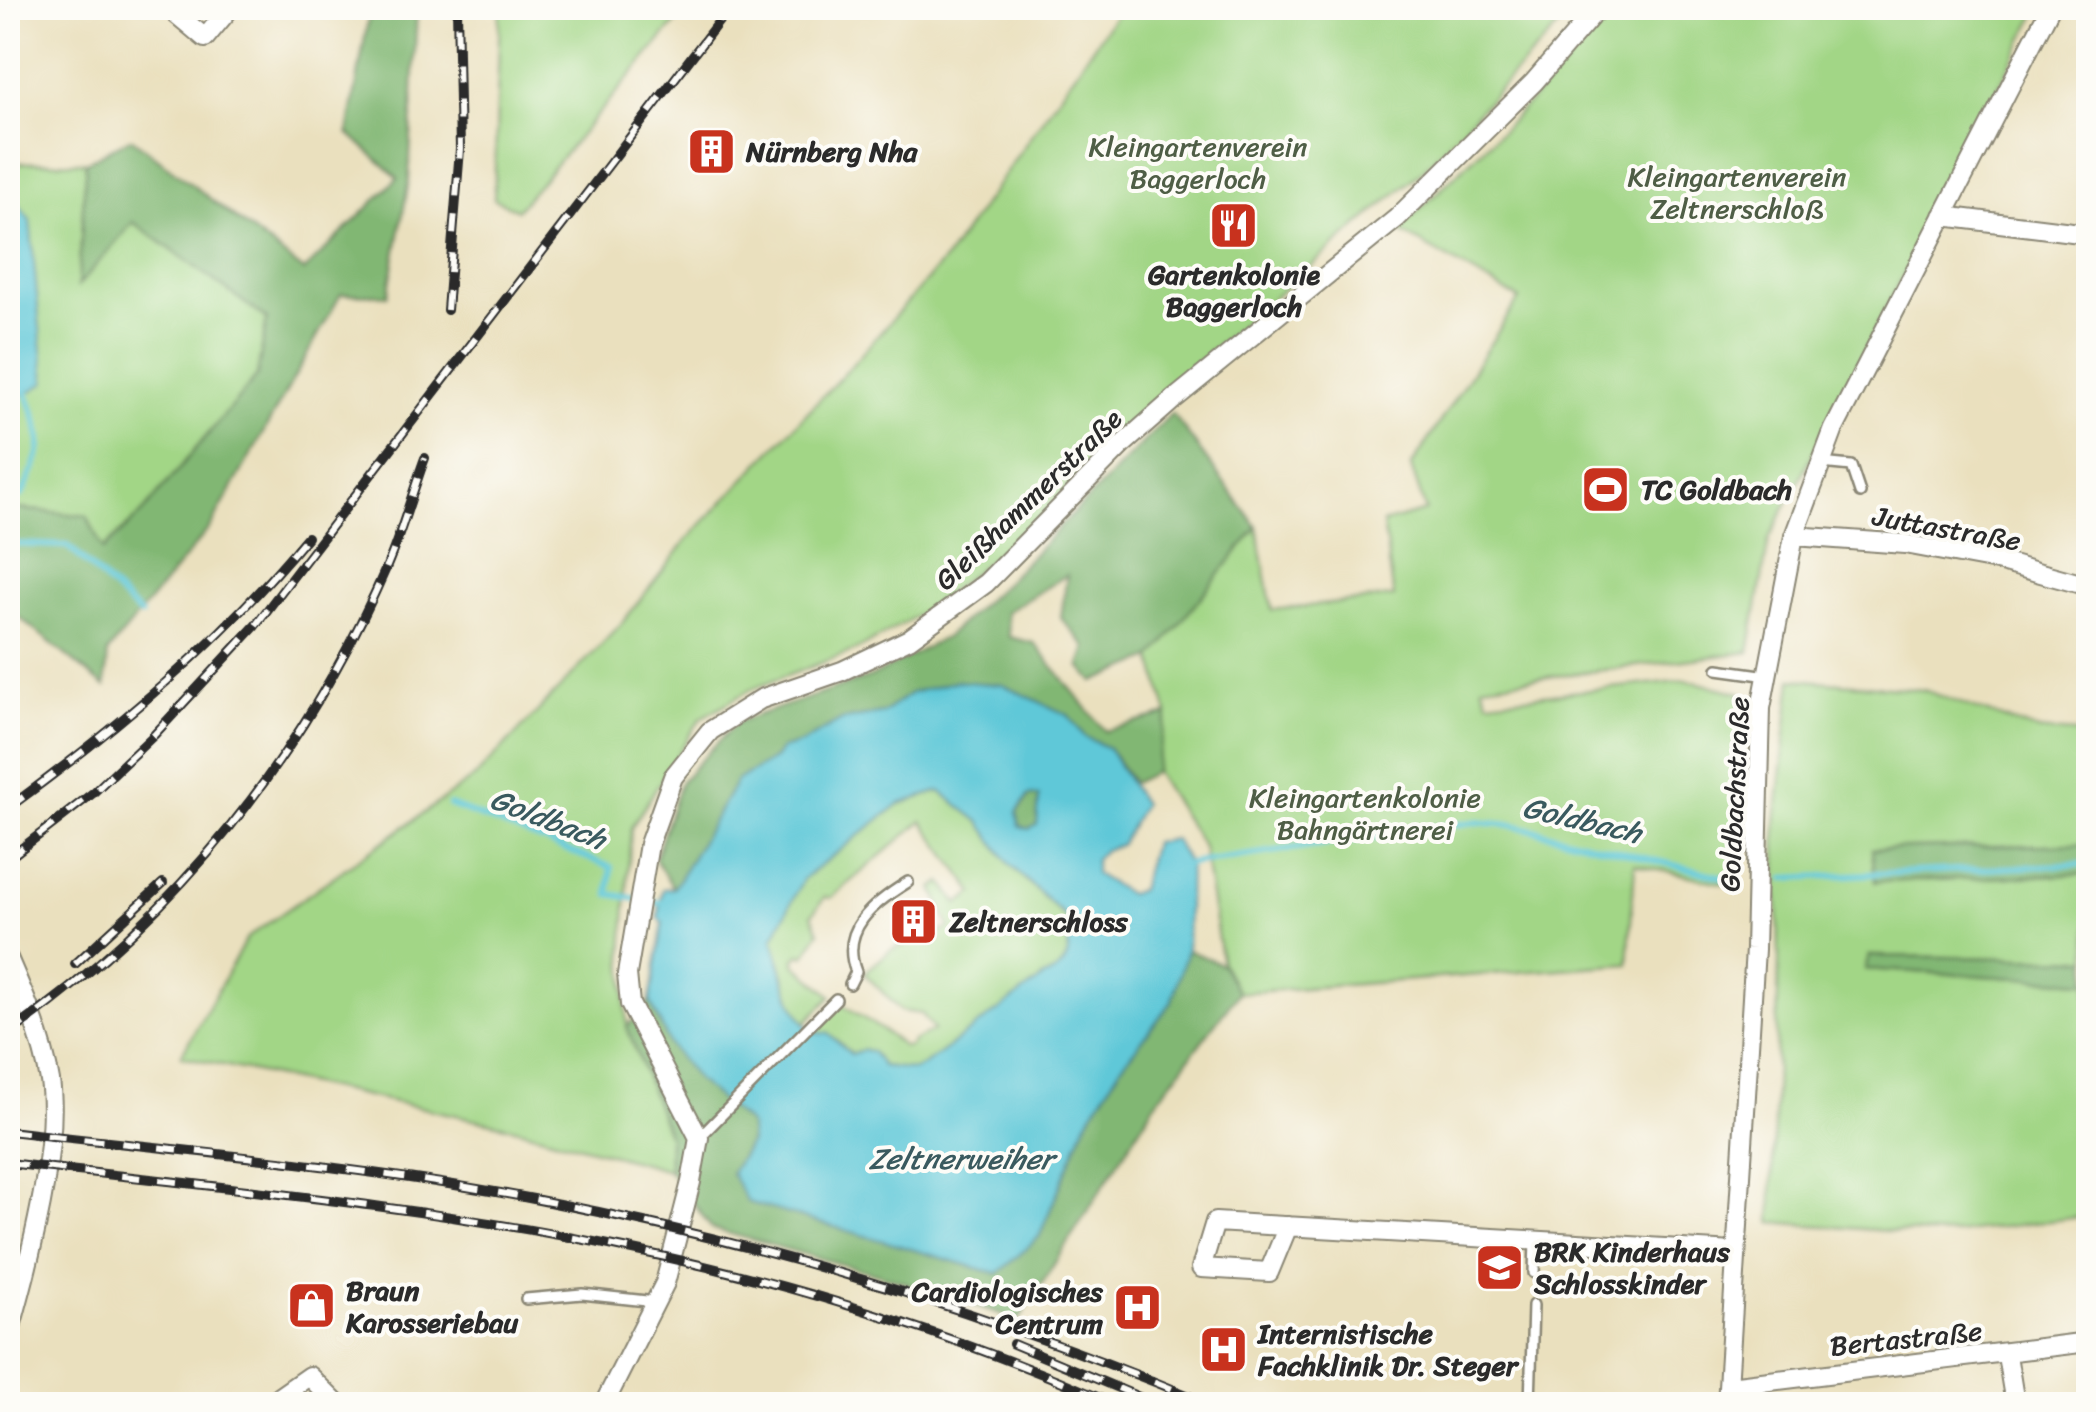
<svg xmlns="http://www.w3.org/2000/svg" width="2096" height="1412" font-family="Sriracha,sans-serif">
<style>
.green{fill:#a2d686;stroke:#668058;stroke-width:2.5}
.forest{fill:#81b773;stroke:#56714f;stroke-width:2.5}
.water{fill:#5ec8d8;stroke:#447a82;stroke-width:2.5;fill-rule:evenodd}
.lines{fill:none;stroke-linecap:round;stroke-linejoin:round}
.stream{stroke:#5ec8d8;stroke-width:6}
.service-casing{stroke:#8a8674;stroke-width:14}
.minor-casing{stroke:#8a8674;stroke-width:22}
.service{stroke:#fff;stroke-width:9}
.minor{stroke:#fff;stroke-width:18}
.rail-casing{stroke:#2b2b2b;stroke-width:10}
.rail{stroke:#fdfcf7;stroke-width:6;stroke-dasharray:19;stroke-linecap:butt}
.labels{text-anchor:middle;stroke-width:8;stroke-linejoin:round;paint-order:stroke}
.park-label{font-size:28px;fill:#4f5e46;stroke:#fdfcf7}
.poi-label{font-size:28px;font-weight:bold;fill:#2b2b2b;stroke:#fdfcf7;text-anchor:start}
.street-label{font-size:28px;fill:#2b2b2b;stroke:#fdfcf7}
.water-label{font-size:30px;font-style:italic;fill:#3a5a5f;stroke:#fdfcf7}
</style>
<rect width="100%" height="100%" fill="#fdfcf7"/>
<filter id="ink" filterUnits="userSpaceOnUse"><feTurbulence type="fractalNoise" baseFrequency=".01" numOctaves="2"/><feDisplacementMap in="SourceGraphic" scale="20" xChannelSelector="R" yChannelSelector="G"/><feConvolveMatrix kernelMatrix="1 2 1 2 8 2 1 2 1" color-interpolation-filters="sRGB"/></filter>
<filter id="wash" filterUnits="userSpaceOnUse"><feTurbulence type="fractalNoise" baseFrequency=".0048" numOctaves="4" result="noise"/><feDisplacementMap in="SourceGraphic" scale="40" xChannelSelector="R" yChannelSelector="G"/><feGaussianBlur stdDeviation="2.25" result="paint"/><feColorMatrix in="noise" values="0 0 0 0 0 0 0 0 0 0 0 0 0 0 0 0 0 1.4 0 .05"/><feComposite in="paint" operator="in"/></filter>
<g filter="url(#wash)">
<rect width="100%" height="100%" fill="#eae0be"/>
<path class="green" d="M500 8H688L517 210 494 199Z
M1120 8H1576L1421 172 1194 366 1035 524 925 611 856 650 752 689 701 718 631 828 623 954 627 1027 669 1137V1170L511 1127 181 1056 247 938 476 776 622 623 687 540 851 366 947 257Z
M1617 8H2039L1769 539 1749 652 1482 685 1488 701 1686 680 1741 693 1734 886 1635 864 1628 964 1238 993 1222 964 1203 847 1155 772 1168 714 1152 658 1257 527 1272 610 1394 597 1383 523 1426 511 1411 467 1519 299 1398 230 1505 128Z
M8 158 13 163 86 162 78 284 133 222 267 319 257 376 142 513 102 550 87 516 8 508Z
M1792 679 1924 690 2035 730 2088 734V844L1872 849 1876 882 2088 874V959L1870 956 1866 969 2088 982V1216L1940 1235 1771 1222 1779 961 1776 821Z
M940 791 980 822 1010 865 1067 919C1069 947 1075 965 1044 977L925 1064 914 1070 882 1066 852 1055 837 1040 814 1033 841 1003C860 1017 890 1033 903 1047L910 1046 913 1041 934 1030 922 1014 901 1011 864 973 891 950 950 928 933 888 942 882 958 904 974 893 922 821 831 898 825 897 812 915 819 932 805 956 800 954 795 958V964L832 996 804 1024 795 1012 773 939 803 879 899 804Z"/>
<path class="forest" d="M370 8H417L409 180 388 295 341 294 211 526 108 652 105 687 8 608V508L87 516 103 550 142 513 257 376 267 319 133 222 78 286 86 162 131 138 304 271 398 178 348 133Z
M1172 413 1257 527 1152 658 1094 682 1080 666 1086 647 1061 618 1067 575 1006 612 1009 637 1034 643 1105 731 1168 714 1155 772 1133 783 1108 748 1085 737 1068 715 911 693 883 713 842 720 801 743 781 749 775 758 738 780 674 889 655 859 681 781 737 722 873 676 946 637 1005 583Z
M1030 795 1039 796 1037 826 1029 829 1020 826 1017 813Z
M2088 844V874L1875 882 1872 849Z
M1187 950 1222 964 1238 993 1154 1105 1019 1320 888 1277 712 1229 669 1170V1137L627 1027 650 1001 670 1045 698 1080 749 1124 750 1142 731 1173 1039 1237 1085 1125 1120 1068 1171 1003Z
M1869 956 2088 959V982L1865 969Z"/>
<path class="water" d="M8 191 30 220 45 382 27 394H8Z
M956 681 1003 685 1068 715 1085 737 1108 748 1143 804 1120 845 1104 850 1095 860V874L1129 894 1140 890 1153 843 1174 839 1189 864 1187 950 1171 1003 1120 1068 1085 1125 1039 1237 998 1274 747 1202 731 1173 750 1142 749 1124 698 1081 670 1045 650 1001 663 923 658 917 663 889 674 888 737 780 775 758 781 749 801 743 842 720 883 713 911 693ZM940 791 980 822 1010 865 1067 918C1069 947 1075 965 1044 977L925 1064 914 1070 882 1066 872 1052 863 1049 852 1055 828 1033H814C788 1009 783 972 773 939L803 879 899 804ZM1029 795 1039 796 1037 825 1029 829 1020 826 1017 812Z"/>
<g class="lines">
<path class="stream" d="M8 500 22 495C44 447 46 444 27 394
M8 544 68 546 141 615
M450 805 611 867 609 894 661 903
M1189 864 1474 822 1513 825 1726 878
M1785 878 2088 864"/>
</g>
</g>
<g filter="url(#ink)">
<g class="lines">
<defs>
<path id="service" d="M1821 463 1851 466 1860 493
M1718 669 1768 676
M850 984 856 972C839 929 874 903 908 882
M699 1138 836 999
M1534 1273 1535 1240
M526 1299 582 1294 656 1302
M1530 1404 1533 1305"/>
<path id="minor" d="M169 8 205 38 230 8
M1943 216 2088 234
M1794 536 1905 544 1997 561 2088 586
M8 958C25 997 43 1039 50 1081 60 1148 27 1271 8 1337
M1288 1226 1269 1272 1201 1268 1215 1222 1734 1252
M2007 1355 2015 1404
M1729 1386 2088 1342
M269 1404 309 1376 337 1404
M604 1404 665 1283 691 1182 699 1138 630 1004 627 974 649 844 673 777 710 731 761 699 842 671 909 639 986 583 1122 445 1173 400 1397 218 1534 82 1598 8
M1727 1404 1755 949 1761 708 1794 536 1834 429 2050 8"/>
</defs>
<use href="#service" class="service-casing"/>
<use href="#minor" class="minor-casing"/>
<use href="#service" class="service"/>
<use href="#minor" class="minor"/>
<defs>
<path id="rail" d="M447 310 460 149 457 8
M8 808C119 727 219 643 307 537
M8 859 93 793 154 735 255 626 729 8
M75 964 163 883
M8 1034C177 917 305 754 387 566 402 531 412 493 425 458
M8 1131C185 1151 363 1166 539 1200 769 1244 993 1314 1209 1404
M8 1163C213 1187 421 1205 624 1248 792 1283 957 1335 1114 1404
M1013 1344 1156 1404"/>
</defs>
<use href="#rail" class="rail-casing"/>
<use href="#rail" class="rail"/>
</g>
</g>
<defs>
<symbol id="building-square" viewBox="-11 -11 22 22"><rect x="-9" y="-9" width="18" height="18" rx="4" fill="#c8321e" stroke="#fdfcf7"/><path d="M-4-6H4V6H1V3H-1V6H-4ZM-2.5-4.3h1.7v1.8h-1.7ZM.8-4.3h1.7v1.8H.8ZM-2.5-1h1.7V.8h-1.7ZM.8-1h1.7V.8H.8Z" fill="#fff"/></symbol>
<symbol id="restaurant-square" viewBox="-11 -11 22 22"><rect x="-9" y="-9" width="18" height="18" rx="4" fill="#c8321e" stroke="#fdfcf7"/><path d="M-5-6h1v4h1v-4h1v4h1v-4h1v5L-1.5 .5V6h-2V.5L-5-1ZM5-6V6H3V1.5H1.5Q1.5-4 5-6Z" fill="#fff"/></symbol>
<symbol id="stadium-square" viewBox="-11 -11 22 22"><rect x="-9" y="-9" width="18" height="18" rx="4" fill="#c8321e" stroke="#fdfcf7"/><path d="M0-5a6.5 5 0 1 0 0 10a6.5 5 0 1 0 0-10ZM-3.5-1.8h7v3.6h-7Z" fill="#fff"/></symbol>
<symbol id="school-square" viewBox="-11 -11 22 22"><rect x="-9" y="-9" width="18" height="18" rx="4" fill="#c8321e" stroke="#fdfcf7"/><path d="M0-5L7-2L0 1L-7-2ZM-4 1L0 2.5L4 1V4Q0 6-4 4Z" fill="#fff"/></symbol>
<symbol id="shop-square" viewBox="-11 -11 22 22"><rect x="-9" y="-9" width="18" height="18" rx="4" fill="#c8321e" stroke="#fdfcf7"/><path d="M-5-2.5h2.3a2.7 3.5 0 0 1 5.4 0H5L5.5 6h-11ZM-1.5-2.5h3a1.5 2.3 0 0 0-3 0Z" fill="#fff"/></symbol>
<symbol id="hospital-square" viewBox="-11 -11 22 22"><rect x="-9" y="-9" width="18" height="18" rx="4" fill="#c8321e" stroke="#fdfcf7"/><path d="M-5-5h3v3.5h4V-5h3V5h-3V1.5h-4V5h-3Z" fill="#fff"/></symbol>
</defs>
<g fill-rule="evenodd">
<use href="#building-square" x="684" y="124" width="55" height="55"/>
<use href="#restaurant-square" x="1206" y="198" width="55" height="55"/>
<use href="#stadium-square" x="1578" y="462" width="55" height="55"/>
<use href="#building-square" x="886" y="894" width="55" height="55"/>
<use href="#school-square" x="1472" y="1240" width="55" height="55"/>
<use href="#shop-square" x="284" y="1278" width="55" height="55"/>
<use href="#hospital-square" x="1110" y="1280" width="55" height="55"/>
<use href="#hospital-square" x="1196" y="1322" width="55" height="55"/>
</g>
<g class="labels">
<g class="park-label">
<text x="1198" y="156">Kleingartenverein<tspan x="1198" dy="32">Baggerloch</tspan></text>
<text x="1737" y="186">Kleingartenverein<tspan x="1737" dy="32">Zeltnerschloß</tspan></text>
<text x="1365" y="807">Kleingartenkolonie<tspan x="1365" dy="32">Bahngärtnerei</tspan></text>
</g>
<g class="poi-label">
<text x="746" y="161">Nürnberg Nha</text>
<text x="1234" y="284" text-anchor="middle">Gartenkolonie<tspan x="1234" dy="32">Baggerloch</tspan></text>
<text x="1641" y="499">TC Goldbach</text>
<text x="949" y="931">Zeltnerschloss</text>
<text x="1534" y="1261">BRK Kinderhaus<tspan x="1534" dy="32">Schlosskinder</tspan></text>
<text x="346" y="1300">Braun<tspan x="346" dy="32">Karosseriebau</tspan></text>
<text x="1103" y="1301" text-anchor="end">Cardiologisches<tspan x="1103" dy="32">Centrum</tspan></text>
<text x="1258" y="1343">Internistische<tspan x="1258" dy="32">Fachklinik Dr. Steger</tspan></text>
</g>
<g class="street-label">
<text transform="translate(1028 499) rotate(-44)" y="10">Gleißhammerstraße</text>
<text transform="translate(1947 528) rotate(10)" y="10">Juttastraße</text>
<text transform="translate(1734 794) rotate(-87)" y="10">Goldbachstraße</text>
<text transform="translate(1906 1338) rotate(-6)" y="10">Bertastraße</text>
</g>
<g class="water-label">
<text transform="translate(548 819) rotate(21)" y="10">Goldbach</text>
<text transform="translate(1582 820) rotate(13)" y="10">Goldbach</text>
<text x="961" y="1169">Zeltnerweiher</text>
</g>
</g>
<rect width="2096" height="1412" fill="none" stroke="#fdfcf7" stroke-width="40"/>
</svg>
